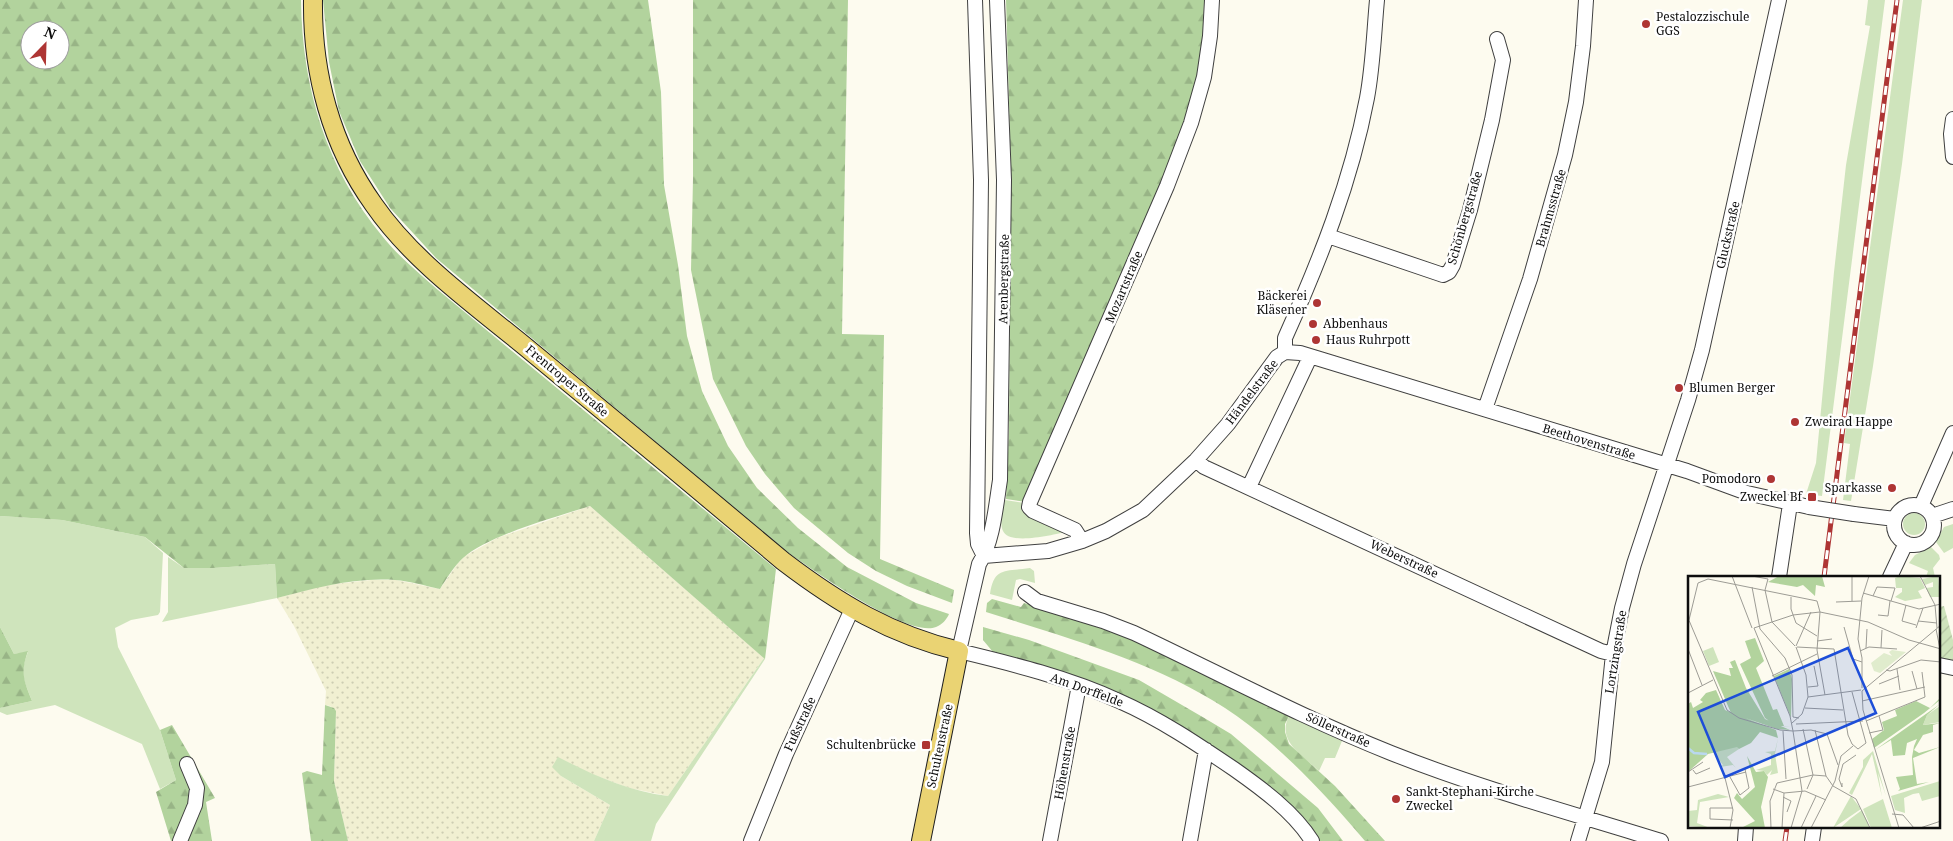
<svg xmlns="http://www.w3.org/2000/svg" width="1953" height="841" font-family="'Noto Serif',serif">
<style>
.farmland{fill:url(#farmland-dots)}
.grass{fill:#cfe4bc}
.forest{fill:url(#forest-firs);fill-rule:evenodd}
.garden{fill:url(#garden-furrows)}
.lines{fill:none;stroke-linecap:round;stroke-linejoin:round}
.minor-casing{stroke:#404040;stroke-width:16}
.major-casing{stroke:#1e1e1e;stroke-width:20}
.minor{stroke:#fff;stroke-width:14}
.major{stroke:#ead373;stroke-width:18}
.rail-casing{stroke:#ae3534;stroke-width:5}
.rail{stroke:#fff;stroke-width:3;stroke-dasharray:9;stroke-linecap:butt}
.minor-bridge-casing{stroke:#404040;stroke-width:16;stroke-linecap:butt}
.minor-bridge{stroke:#fff;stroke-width:14}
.poi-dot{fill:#ae3534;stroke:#fff;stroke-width:2}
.labels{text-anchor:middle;stroke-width:5;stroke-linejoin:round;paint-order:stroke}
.poi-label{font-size:12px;fill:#0d0d0d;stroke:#fff;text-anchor:start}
.street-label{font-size:12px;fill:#0d0d0d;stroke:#fff}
.inset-river{fill:none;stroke:#b9d8ef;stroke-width:2.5}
.inset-road{fill:none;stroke:#9d9c95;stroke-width:1}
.view{fill:#1d4ed8;fill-opacity:0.15;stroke:#1d4ed8;stroke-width:2.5}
.inset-edge{fill:none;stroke:#0d0d0d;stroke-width:2.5}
</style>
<defs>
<pattern id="farmland-dots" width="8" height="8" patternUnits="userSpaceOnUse" patternTransform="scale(1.25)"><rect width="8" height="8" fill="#f1f0d2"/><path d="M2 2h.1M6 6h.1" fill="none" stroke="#cdcdb3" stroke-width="1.8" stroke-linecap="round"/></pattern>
<pattern id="forest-firs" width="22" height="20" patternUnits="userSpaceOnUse" patternTransform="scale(1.25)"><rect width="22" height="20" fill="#b2d39d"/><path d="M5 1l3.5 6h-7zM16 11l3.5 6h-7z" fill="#98b486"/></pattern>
<pattern id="garden-furrows" width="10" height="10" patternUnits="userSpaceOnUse" patternTransform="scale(1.25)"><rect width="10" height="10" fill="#cfe4bc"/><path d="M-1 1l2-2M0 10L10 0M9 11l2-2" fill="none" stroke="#b1c2a0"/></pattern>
</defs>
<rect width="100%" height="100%" fill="#fdfbef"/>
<path class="farmland" d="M590 506 764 658 668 796 629 788 591 774 558 758 561 776 610 805 594 841H348L334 781 336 711 330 706 325 705 326 691 294 626 277 598 325 585 371 580H396L440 589 458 563 465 556 497 538Z"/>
<path class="grass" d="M1868 0H1885L1822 496 1806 494 1816 463 1834 272 1846 165 1870 26 1865 25Z
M1903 0H1922L1902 164 1873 366 1851 501 1843 500 1850 444 1844 443Z
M1005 500 1025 503 1067 532C1054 534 1010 546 1003 531 999 522 1003 509 1005 500Z
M1903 524a11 11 0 1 1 22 0a11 11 0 1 1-22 0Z
M0 516 62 520 145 537 163 553 160 612 158 615 131 620 115 628 118 647 160 730 176 780 160 789 142 744 55 705 7 715 0 712V708L32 701C24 680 19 674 28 652L14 654 0 627Z
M1953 524V548L1944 553 1936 542 1944 527Z
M1931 547 1939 555 1940 559 1933 568 1935 577H1926L1928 571 1909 563 1915 555Z
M168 557 184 568H213L275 564 277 598 162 622 168 612Z
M1030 568 1034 571 1035 583 1020 579 1016 580 1012 600 990 594C994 566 1006 572 1030 568Z
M764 658 765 659 656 824 651 841H594L610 805 561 776 552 767 558 757C593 775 628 791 668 796Z
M1289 716 1342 741 1335 758H1325L1319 771C1303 756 1276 741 1289 716Z"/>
<path class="forest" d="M0 0H301C302 87 326 169 383 237 399 257 419 273 438 290L776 569 765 659 590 506C556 517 489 535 463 558 454 566 447 578 440 589 425 586 410 581 395 580 354 577 315 588 277 598L275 564 213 568H184L145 537 62 520 0 516ZM30 30H60V60H30Z
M323 0H648L661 92 664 185 678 265 687 336 702 391 728 446 757 488 798 528 847 567 916 603 949 614C947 619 942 625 936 627 907 638 815 571 790 554L436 258 390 208 360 161 339 111 329 62Z
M693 0H848L842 334 884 335 880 559 954 590 952 603 907 586 876 571 848 553 794 508 765 474 746 446 713 379 691 270 693 179Z
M1006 0H1204L1203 36 1198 75 1184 123 1162 183 1026 502 1006 499 1009 430 1011 172Z
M992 599 1021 607 1024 603 1107 628 1211 675 1289 716 1285 724V732L1289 744 1335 786 1385 841H1365C1327 796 1275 740 1225 708 1153 661 1067 638 986 612L987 603Z
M0 627 14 654 28 651C20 673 24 681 32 701L0 708Z
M983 627 1029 640 1139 680 1206 719 1231 734 1318 808 1343 841H1319L1292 811 1080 679 993 652 983 640Z
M325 705 334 708 336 711 334 781 348 841H311L302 773 307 771 322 775Z
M172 725 215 798 206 802 212 841H171L156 792 176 780 160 730Z"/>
<path class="garden" d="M1944 606 1953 640V661L1939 658V607Z"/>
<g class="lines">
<defs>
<path id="minor" d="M975 0 981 180 977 533 978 544 984 556
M997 0 1004 180 1000 480C996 505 993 542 979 564L959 651C1013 664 1069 678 1119 701 1160 719 1197 744 1234 769 1261 788 1294 812 1312 841
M1953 119 1951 134 1953 157
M1328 236 1443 275 1449 272 1453 265 1470 210 1492 120 1503 60 1497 39
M1285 352 1300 353 1687 471 1747 493 1809 507
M1285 352V338C1320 260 1351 182 1367 98 1373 66 1374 32 1377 0
M1485 409 1530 279 1565 155 1576 102 1583 46 1586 0
M1196 460 1204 467 1601 651 1613 654
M1249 487 1310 357
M1894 525a20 20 0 1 1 40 0a20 20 0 1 1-40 0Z
M1921 506 1953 433
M1854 514 1895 519
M1932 516 1953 509
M1082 541 1075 530 1033 511 1029 507 1030 502 1167 186 1191 123 1204 77 1210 36 1212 0
M984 556 1048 551 1082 541 1106 531 1143 510 1196 460 1228 424 1277 357 1285 352
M1779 577 1790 504
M1890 577 1906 543
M1025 592 1037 601 1103 621 1134 633C1219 673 1303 718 1391 753 1479 788 1571 813 1661 841
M1939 665 1953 668
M180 841 195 805 197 788 187 764
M751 841 786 754 852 609
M1050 841 1079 685
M1190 841 1206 750
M1578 841 1602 762 1613 654 1622 608 1634 564 1688 400 1702 350 1779 0
M1745 841 1746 827
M1812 841 1814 827"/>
<path id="major" d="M313 0C312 73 331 145 374 205 414 263 479 308 533 353 617 422 700 491 783 561 838 603 891 635 959 651L921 841"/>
</defs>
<use href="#minor" class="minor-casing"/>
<use href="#major" class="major-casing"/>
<use href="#minor" class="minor"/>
<use href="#major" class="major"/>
<defs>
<path id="rail" d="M1824 577 1897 0
M1785 841 1787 827"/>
</defs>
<use href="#rail" class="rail-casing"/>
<use href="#rail" class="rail"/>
<defs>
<path id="minor-bridge" d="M1809 507 1854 514"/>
</defs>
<use href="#minor-bridge" class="minor-bridge-casing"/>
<use href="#minor-bridge" class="minor-bridge"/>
</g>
<g class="poi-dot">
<circle cx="1646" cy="24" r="5"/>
<circle cx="1317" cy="303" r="5"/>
<circle cx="1313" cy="324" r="5"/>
<circle cx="1316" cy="340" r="5"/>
<circle cx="1679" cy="388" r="5"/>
<circle cx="1795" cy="422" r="5"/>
<circle cx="1771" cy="479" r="5"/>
<circle cx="1892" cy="488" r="5"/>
<rect x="1807" y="492" width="10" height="10" rx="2.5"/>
<rect x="921" y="740" width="10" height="10" rx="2.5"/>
<circle cx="1396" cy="799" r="5"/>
</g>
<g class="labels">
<g class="poi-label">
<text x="1656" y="21">Pestalozzischule<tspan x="1656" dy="14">GGS</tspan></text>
<text x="1307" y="300" text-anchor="end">Bäckerei<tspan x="1307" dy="14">Kläsener</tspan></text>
<text x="1323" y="328">Abbenhaus</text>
<text x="1326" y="344">Haus Ruhrpott</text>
<text x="1689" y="392">Blumen Berger</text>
<text x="1805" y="426">Zweirad Happe</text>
<text x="1761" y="483" text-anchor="end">Pomodoro</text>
<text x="1882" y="492" text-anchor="end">Sparkasse</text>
<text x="1802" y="501" text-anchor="end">Zweckel Bf</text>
<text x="916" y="749" text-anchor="end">Schultenbrücke</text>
<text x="1406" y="796">Sankt-Stephani-Kirche<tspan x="1406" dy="14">Zweckel</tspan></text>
</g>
<g class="street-label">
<text transform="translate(1551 208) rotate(-74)" y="4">Brahmsstraße</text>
<text transform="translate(1465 218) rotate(-74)" y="4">Schönbergstraße</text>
<text transform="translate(1728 235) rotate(-77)" y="4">Gluckstraße</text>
<text transform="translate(1004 279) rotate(-89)" y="4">Arenbergstraße</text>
<text transform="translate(1124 287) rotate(-67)" y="4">Mozartstraße</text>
<text transform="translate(567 381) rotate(40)" y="4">Frentroper Straße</text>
<text transform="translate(1252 392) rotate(-53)" y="4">Händelstraße</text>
<text transform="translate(1589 442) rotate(17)" y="4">Beethovenstraße</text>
<text transform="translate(1404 559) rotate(25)" y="4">Weberstraße</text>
<text transform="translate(1616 652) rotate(-81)" y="4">Lortzingstraße</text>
<text transform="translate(1087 690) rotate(20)" y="4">Am Dorffelde</text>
<text transform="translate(800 724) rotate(-65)" y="4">Fußstraße</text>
<text transform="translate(1338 730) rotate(24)" y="4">Söllerstraße</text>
<text transform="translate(940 746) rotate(-78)" y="4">Schultenstraße</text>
<text transform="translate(1065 763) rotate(-80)" y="4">Höhenstraße</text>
</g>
</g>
<g transform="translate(1688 576)">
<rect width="252" height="252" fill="#fdfbef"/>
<path d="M250 0 252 21H242L238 12 245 11V6L237 9 234 3ZM25 71 31 86 21 90 15 75ZM252 130V146L235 149 239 139ZM90 162 87 178 90 197 82 199 84 194 79 199 82 203 76 195 68 194 83 189V178L77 176 87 175ZM49 170 51 173 39 181 48 192 45 189 32 191 35 189 25 176ZM185 175 198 220 190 197 194 221 184 178 164 219 161 217 175 191V184ZM252 205V220L234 225 231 217 225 218 216 222 217 237 207 234 203 220ZM30 218 41 221 12 226 9 247 22 252 0 250V235L9 234 10 224ZM174 234 182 252H152L162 243Z" fill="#cfe4bc"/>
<path d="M91 0H134L137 11 128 9 127 20 115 9 109 11 80 6ZM67 62 76 85 68 92 85 134 89 133 96 150 103 151 87 149 77 142 52 88 63 82 57 65ZM47 84 58 112 77 143 102 154 89 153 43 137 25 95 43 100 41 92H45L42 86ZM101 93 104 103 103 142 86 100ZM28 114 37 134 88 154 90 162 72 156 63 167 51 173 49 171 20 178 0 196V128L3 126 5 132 15 126 12 124 18 117ZM252 122V124L236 137 186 172 184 163 196 154 194 146 209 140 207 134 228 125 242 132ZM252 128 239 139 235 149 252 147 245 149V156L235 159 226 174 231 177 252 171 225 182 229 208 241 206 210 215 212 213 208 201 225 199 224 181 226 170 229 163 219 167 217 179 205 180 203 164 187 174ZM59 180 68 196 76 195 80 201 73 231 77 252H53L67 245 46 222 49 217 54 223 67 211Z" fill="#b2d39d"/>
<path d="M212 0 232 2 237 12 230 15 234 22 217 25 207 21 214 16V12H208L207 2ZM163 220 173 233 145 252ZM195 223 204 252H183L175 233Z" fill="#cfe4bc"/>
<path d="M204 74 218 76 192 97 186 95 183 87 196 77 204 80 201 76Z" fill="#e0eccd"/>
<path class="inset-river" d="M0 172 6 177 19 178"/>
<path class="inset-road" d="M44 0 64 52M64 0 80 3 77 14 84 46 107 70M164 0V25M232 0 247 29 249 52M64 11 72 53 97 82 104 99 105 141 111 142M175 17 231 33 253 28M185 20 189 11 207 12 203 25M103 21V33L108 47 129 60M148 26 173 25M218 29 214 45 228 49M190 39 200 40 202 25M0 42 39 134 51 142 92 154 105 155 114 215 103 252M1 44 10 7 20 3 129 25 132 36 129 74 137 119M230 45 249 47M156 51 165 83 174 86M66 52 105 39 132 36 180 46 221 64 253 73M66 52 102 140 105 155 123 154 139 158 150 189M228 52 235 32M248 53 252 73M129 65 144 63M108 70 123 36M109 71 146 73 160 159 164 168 170 173 178 167 164 116M178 72 179 53M193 72 194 54M0 73 14 109M172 75 181 71 209 73M209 93 212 114M198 94 202 95 233 84 253 86M224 95 229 113M84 100 129 78M191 108 211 100M120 111 130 110 126 90M174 112V82L170 63 174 22 181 0M0 117 25 104M120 121 173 114M174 125 237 111M117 132 155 134M178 145 237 121 234 96M104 147 114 138 120 121 118 99 108 71M108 148 175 145M115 153 125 199 119 213M127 154 138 200M95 155 98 203M181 157 195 154 191 140M5 194 8 198 22 192M0 196 15 186M42 201 52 219 61 212 57 193M37 202 45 234 42 252M154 207V211L151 203 155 188 168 179M0 211 58 196M85 213 96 217 117 215 138 224M95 221 103 225 99 236M45 232H22V243L45 244M204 238 215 239 226 252M83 252 82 225 89 207 125 199 138 200 145 210 168 223 182 252M94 252 96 217M113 252 128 220M123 252 147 205 153 180 165 170M211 252 175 134 174 115 253 49M232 252 253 245"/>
<path class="view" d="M160 72 188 137 37 201 10 136Z"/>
<rect width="252" height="252" class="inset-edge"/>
</g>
<g transform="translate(45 45) rotate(23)"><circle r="24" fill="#ffffff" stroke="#9e9e9e"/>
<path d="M0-4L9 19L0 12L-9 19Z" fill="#ae3534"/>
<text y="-8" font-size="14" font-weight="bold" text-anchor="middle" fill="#0d0d0d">N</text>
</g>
</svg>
